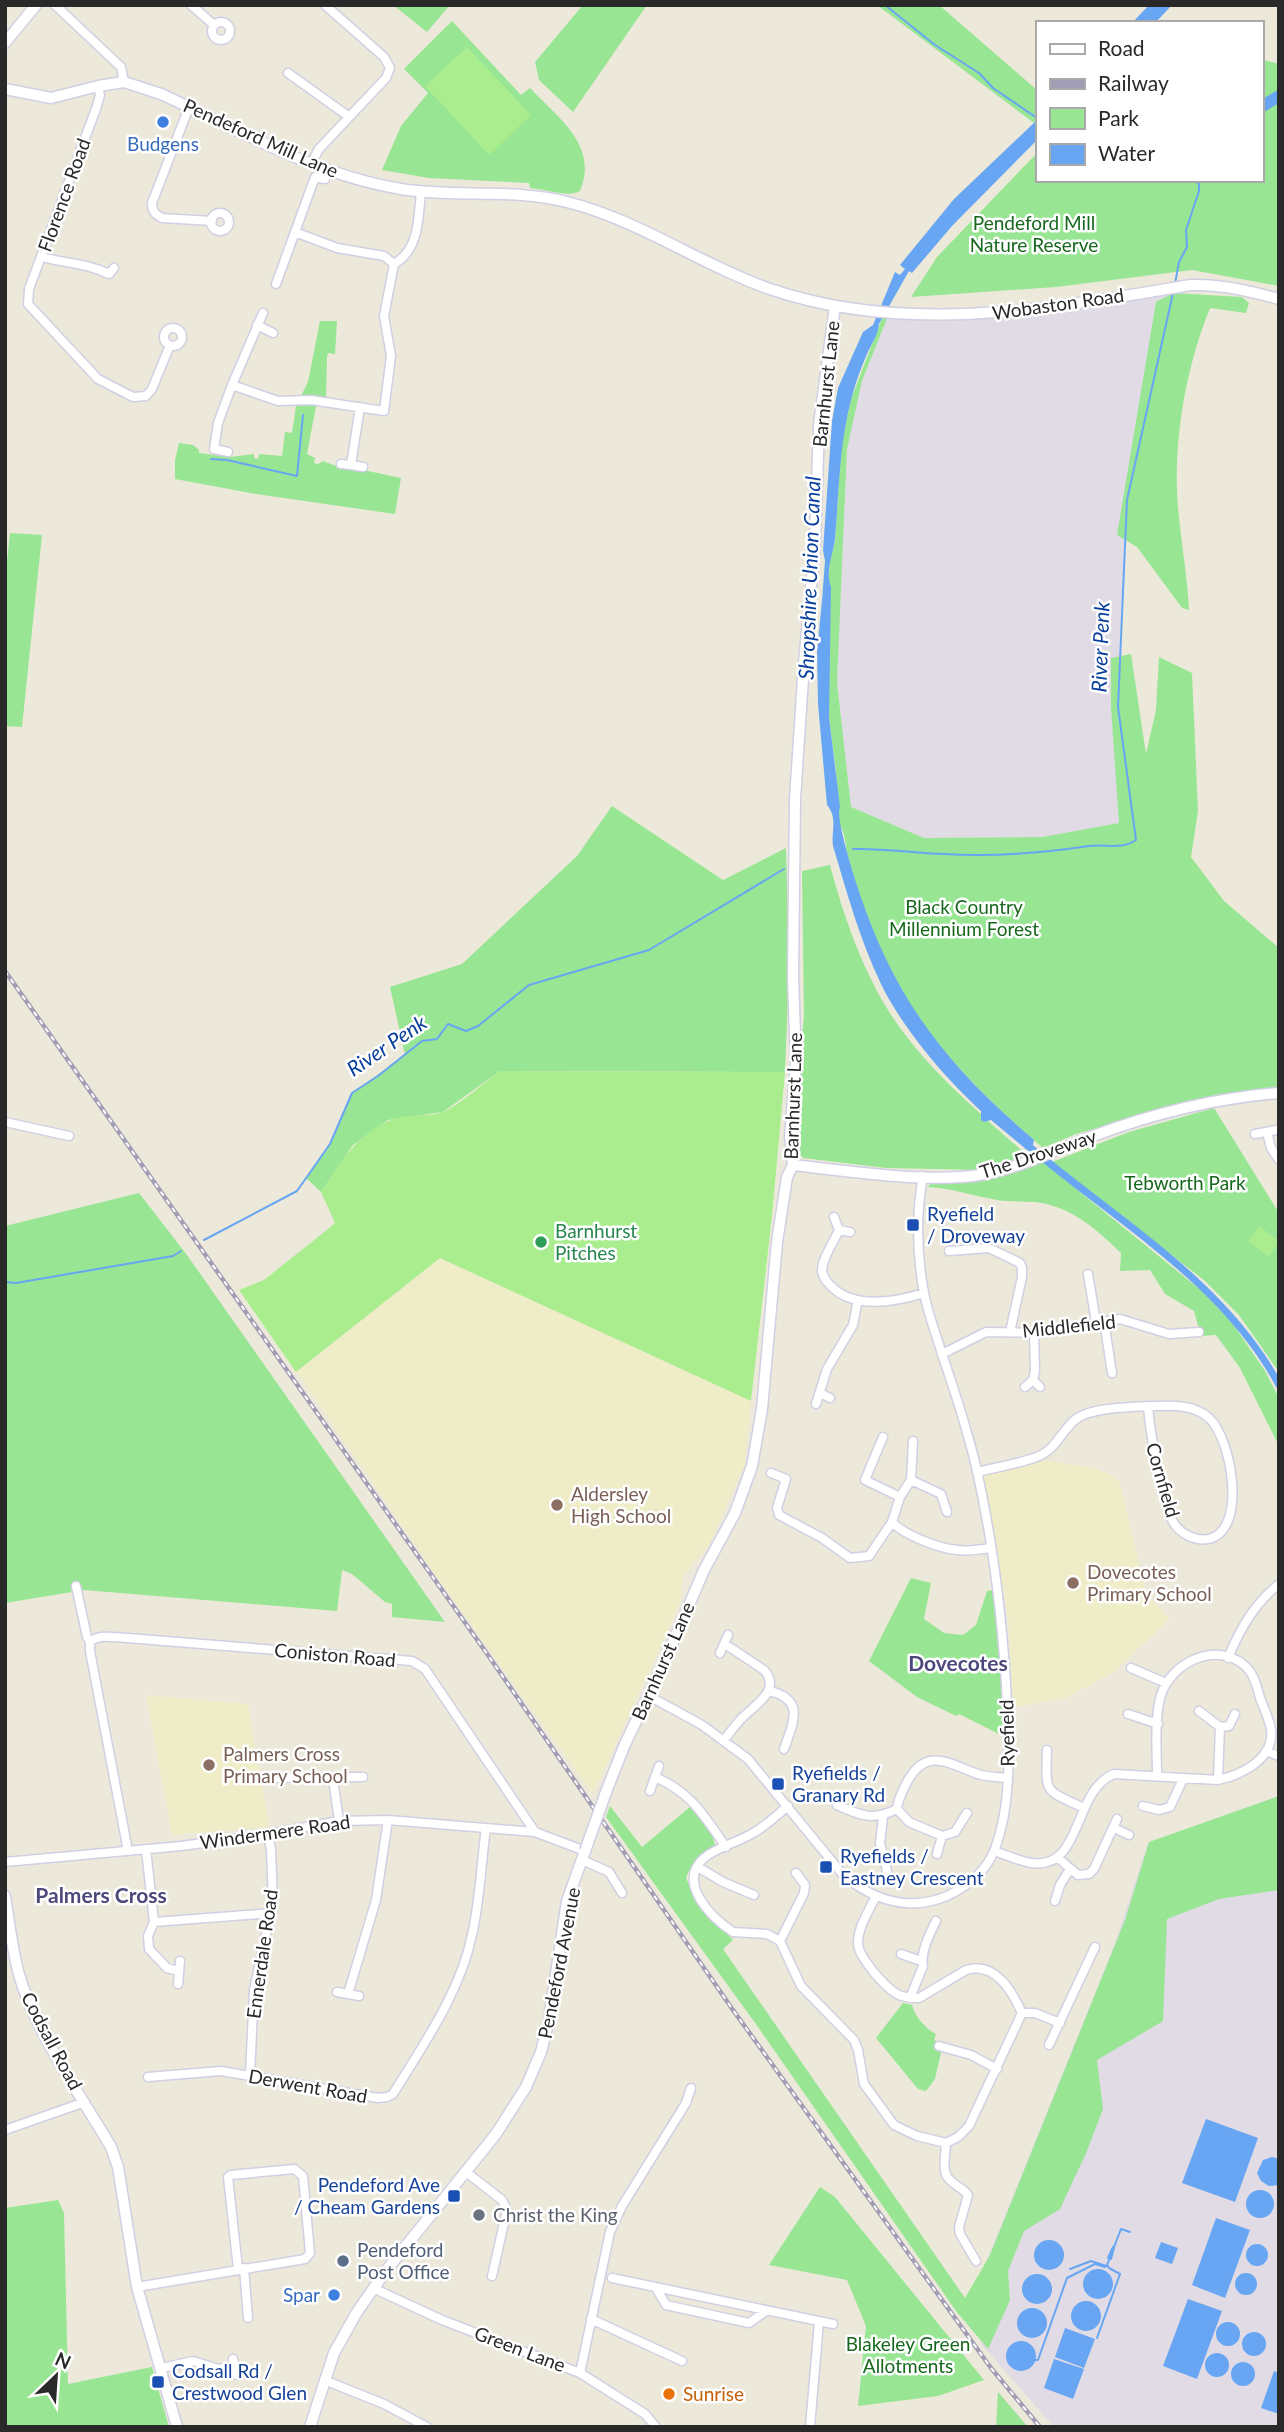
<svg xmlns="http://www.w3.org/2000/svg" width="1284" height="2432" font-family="Lato,sans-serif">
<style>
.industrial{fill:#e0dbe4}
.education{fill:#eeedc8}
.green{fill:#98e594}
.pitch{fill:#aaed8f}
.water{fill:#68a6f3}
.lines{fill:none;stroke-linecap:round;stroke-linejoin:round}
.stream{stroke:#68a6f3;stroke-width:2}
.canal{stroke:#68a6f3;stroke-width:7}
.river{stroke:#68a6f3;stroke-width:12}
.minor-casing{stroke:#d1cfe3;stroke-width:11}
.tertiary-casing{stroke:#d1cfe3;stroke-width:13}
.minor{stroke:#fff;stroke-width:8}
.tertiary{stroke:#fff;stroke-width:10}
.rail-casing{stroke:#a09db4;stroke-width:4.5}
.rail{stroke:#fff;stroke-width:2;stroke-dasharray:5;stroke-linecap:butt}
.tertiary-bridge-casing{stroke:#d1cfe3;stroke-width:13;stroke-linecap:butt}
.tertiary-bridge{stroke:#fff;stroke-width:10}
.shop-dot{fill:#3f7fe0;stroke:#fff;stroke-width:2.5}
.transit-dot{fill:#1a4fb4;stroke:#fff;stroke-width:2.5}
.leisure-dot{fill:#2e9e5b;stroke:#fff;stroke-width:2.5}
.education-dot{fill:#8d6e63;stroke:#fff;stroke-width:2.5}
.worship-dot{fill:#6b7280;stroke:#fff;stroke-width:2.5}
.service-dot{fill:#5c6f8a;stroke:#fff;stroke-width:2.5}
.food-dot{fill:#e8710a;stroke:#fff;stroke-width:2.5}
.labels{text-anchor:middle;stroke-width:5;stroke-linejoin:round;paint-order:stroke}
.street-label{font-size:19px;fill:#292929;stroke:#fff}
.shop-label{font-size:19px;fill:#366cbe;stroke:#fff}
.park-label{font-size:19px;fill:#17681d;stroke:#fff}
.transit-label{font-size:19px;fill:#164399;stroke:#fff;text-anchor:start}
.leisure-label{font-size:19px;fill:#27864d;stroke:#fff;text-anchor:start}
.education-label{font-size:19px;fill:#785e54;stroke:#fff;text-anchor:start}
.worship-label{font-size:19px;fill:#5b616d;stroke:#fff;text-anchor:start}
.service-label{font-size:19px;fill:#4e5e75;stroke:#fff;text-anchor:start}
.food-label{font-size:19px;fill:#c56008;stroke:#fff;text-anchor:start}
.water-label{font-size:21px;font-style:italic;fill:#083f9d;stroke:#fff}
.neighbourhood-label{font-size:21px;font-weight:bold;fill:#4d487b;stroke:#fff}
</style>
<rect width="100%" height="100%" fill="#ece9da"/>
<path class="industrial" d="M1154 293H1173L1127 500 1120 656 1111 658V708L1120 823 1043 837 924 838 851 807 837 682 847 448 862 381 888 316 963 320 1041 313Z
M1279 1796V2427H1054L981 2344 987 2260 1114 1946 1148 1843Z"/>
<path class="education" d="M440 1258 751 1401 745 1464 708 1547 683 1575 680 1603 593 1794 435 1574 297 1372Z
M1043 1460 1096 1468 1114 1477 1120 1483 1146 1593 1170 1619 1111 1674 1063 1699 1013 1707 1008 1617 983 1476Z
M146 1695 248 1704 269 1827 172 1835Z"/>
<path class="green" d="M393 5H450L427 32Z
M583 5H647L573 112 539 80 535 62Z
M877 5H939L1037 90V117L1034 123Z
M452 21 521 95 530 88C558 118 599 145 580 191 570 198 543 189 530 188L529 183 429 178 382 170 401 126 428 93 404 69Z
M1264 60 1279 64V286L1192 270 1056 287 911 297 937 257 1037 153V180H1261V62Z
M1173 293 1242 297 1249 303 1246 313 1210 308C1187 365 1175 431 1177 492 1179 531 1187 570 1189 610L1182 608 1137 547 1117 535 1156 302Z
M883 316H888L862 381 847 449 837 682 851 807 924 838 1043 837 1119 823 1111 708V658L1131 654 1146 754 1156 710 1159 657 1192 673 1198 811 1191 857 1224 901 1279 948V1087L1210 1096 1076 1134 1043 1148C973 1088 907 1022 873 933 864 909 855 883 848 857 845 846 846 832 838 822L836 771 829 717 828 580 830 561 835 542 841 446 851 399Z
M320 321H337L335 354 328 353 327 357 326 397 301 396 308 382Z
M311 405 316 406 307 454 315 458 314 463 318 464 323 461 336 466V468L368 471 401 478 395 514 256 494 175 479V460L179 443 193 445 199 450V453L230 457 254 454V458L258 459 259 454 282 456 285 432 292 433 296 406Z
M10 533 42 535 22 727 5 726V580Z
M612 806 723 880 786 848 789 970 785 1072 500 1071 443 1112 388 1120 353 1145 321 1192 306 1178 330 1144 352 1093 405 1055 390 987 462 964 577 856Z
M830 865C843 914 861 966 888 1010 913 1050 947 1084 982 1115L984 1122 988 1121 1028 1156 979 1170 886 1168 803 1158 794 1148 804 1014 802 871Z
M1214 1108 1279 1213V1372L1239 1315 1205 1281 1052 1162 1129 1132Z
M1043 1162 1203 1292 1233 1324 1265 1371 1279 1398V1446L1240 1368 1216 1335 1201 1336 1194 1311 1165 1294 1150 1270 1120 1271 1121 1253C1096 1229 1071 1206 1035 1202 1022 1201 1009 1202 997 1200 973 1196 952 1188 928 1187L931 1183 985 1181Z
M139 1193 187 1255 445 1622 392 1617V1604L385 1602 352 1574 342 1570 337 1611 84 1590 5 1603V1226Z
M911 1578 931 1583 924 1619 944 1633 963 1635 976 1625 987 1591 993 1590 1003 1705V1736L959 1714 956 1716 917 1697 869 1661Z
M1279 1796V1890L1219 1899 1167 1919 1163 2021 1097 2060 1103 2109 1087 2151 1060 2209 1024 2231 1008 2271 1010 2300 988 2349 956 2311 758 2027 606 1817 610 1806 642 1847 691 1806 712 1834 715 1845C701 1854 692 1862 686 1878L695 1898 733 1940 723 1949 965 2298 990 2255 1125 1920 1149 1842Z
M903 2003 912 2005C915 2017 925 2028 936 2034L934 2040 943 2044 935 2079 926 2091 918 2089 876 2038Z
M820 2187 835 2197 984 2380 938 2396 858 2406 866 2326 847 2280 769 2265Z
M58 2200 64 2213 68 2384 152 2367 169 2427H5V2208Z
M998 2392 1028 2427H996Z"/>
<path class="pitch" d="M467 47 531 115 489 155 425 86Z
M500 1071 785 1072 772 1216 751 1401 440 1258 296 1372 239 1290 264 1280 333 1225 335 1223 321 1192C343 1160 360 1127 401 1117 414 1114 431 1117 443 1112 458 1106 486 1081 500 1071Z
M1259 1226 1279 1241 1269 1257 1248 1241Z"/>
<path class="water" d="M1149 5H1172L1155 23H1132Z
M1037 120V140L952 226 912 273 909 271 879 324C878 335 872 343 867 354 861 368 855 384 851 400 839 446 839 492 835 539 833 555 825 571 831 587L829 717 840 807C836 816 847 851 850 863 887 988 936 1056 1034 1140L1032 1149 1027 1150 991 1120 984 1122 981 1120V1111C945 1078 903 1029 881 984 860 940 847 893 833 846 831 831 838 818 827 805L818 704 817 652 822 600 825 561 823 550 832 421 838 388 863 332 873 325 895 272 900 275 905 269 900 265 954 199Z
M1206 2119 1258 2138 1235 2202 1182 2183Z
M1272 2157 1279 2159V2185L1269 2186 1261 2181 1257 2173 1263 2160Z
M1246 2204a14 14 0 1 1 28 0a14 14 0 1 1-28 0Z
M1216 2218 1250 2230 1225 2298 1192 2285Z
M1034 2255a15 15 0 1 1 30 0a15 15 0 1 1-30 0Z
M1161 2242 1178 2248 1172 2264 1155 2258Z
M1246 2255a11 11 0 1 1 22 0a11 11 0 1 1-22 0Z
M1083 2284a15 15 0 1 1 30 0a15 15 0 1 1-30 0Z
M1235 2284a11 11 0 1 1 22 0a11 11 0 1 1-22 0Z
M1022 2289a15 15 0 1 1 30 0a15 15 0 1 1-30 0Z
M1188 2299 1222 2311 1197 2379 1163 2366Z
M1071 2316a15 15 0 1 1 30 0a15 15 0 1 1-30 0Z
M1017 2323a15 15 0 1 1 30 0a15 15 0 1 1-30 0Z
M1216 2334a12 12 0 1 1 24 0a12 12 0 1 1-24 0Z
M1065 2328 1095 2339 1084 2368 1055 2357Z
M1242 2344a12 12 0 1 1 24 0a12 12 0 1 1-24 0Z
M1006 2356a15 15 0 1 1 30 0a15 15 0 1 1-30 0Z
M1205 2365a12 12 0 1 1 24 0a12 12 0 1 1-24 0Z
M1054 2359 1084 2369 1073 2399 1044 2388Z
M1231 2374a12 12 0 1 1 24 0a12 12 0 1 1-24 0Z
M1274 2371 1279 2373V2414L1261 2408Z"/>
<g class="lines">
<path class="stream" d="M885 5 935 45 979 73 993 88 1037 118
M1175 284 1179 262 1187 247 1186 230 1199 191V184L1194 180
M211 459 227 460 297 476 303 415
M853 849C883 848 913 853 944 854 992 857 1042 853 1089 846 1106 844 1121 850 1136 840L1118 707 1127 500 1173 293
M204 1240 297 1191 330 1144 352 1093 378 1076 422 1041 437 1039 448 1024 466 1031 478 1026 529 985 649 950 784 869
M5 1282 16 1283 173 1256 181 1251
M1108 2258 1113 2247
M1111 2259 1114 2248
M1070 2269 1091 2261 1106 2266
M1097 2338 1120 2274 1109 2268 1107 2265 1121 2229 1130 2232
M1035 2360H1038L1067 2278 1095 2264 1105 2267 1107 2265"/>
<path class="canal" d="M1025 1143C1113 1219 1223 1280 1279 1385"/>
<path class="river" d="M1261 107 1279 96"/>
<defs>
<path id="minor" d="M55 5 121 67 124 82
M191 5 214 25
M212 31a9 9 0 1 1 18 0a9 9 0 1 1-18 0Z
M288 73 348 116
M98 86 100 95 97 106 29 289 28 304 98 379 133 397 146 396 152 389 170 345
M189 107 152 203C152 212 155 214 162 218L212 221
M311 164 319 149 386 78 390 68 384 57 325 5
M325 179 315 177 295 232 337 248 384 256 394 264
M211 222a9 9 0 1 1 18 0a9 9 0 1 1-18 0Z
M42 257C67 264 83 262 109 274L114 268
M276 284 295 232
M263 313 232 385 278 401 311 400 384 411 391 356 384 316 394 264C420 249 418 218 421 192
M257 325 273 333
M164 337a9 9 0 1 1 18 0a9 9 0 1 1-18 0Z
M228 452 214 449 218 423 232 385
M341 464 351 465 360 407
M351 465 363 467
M5 1122 69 1136
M1267 1132 1271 1148 1279 1160
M1255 1134 1276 1130
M834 1217 839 1230 850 1232
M839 1230C834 1242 822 1258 822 1271 823 1277 826 1281 830 1285 853 1310 895 1302 924 1293
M949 1251 989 1248 1020 1263 1022 1268V1277L1010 1332
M1088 1274 1096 1322
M1104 1321 1112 1373
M942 1354 986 1332 1043 1333 1120 1319 1169 1334 1199 1332
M1033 1380 1035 1371 1034 1333
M1025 1387 1033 1380 1040 1387
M820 1393 830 1398
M816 1404 827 1369 853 1325 858 1300
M883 1437 865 1480 900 1497
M977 1472C997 1467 1020 1464 1039 1456 1056 1449 1062 1430 1076 1419 1092 1407 1134 1407 1154 1406 1173 1405 1195 1405 1209 1418 1231 1438 1247 1525 1212 1538 1197 1543 1179 1534 1172 1520 1167 1511 1165 1499 1163 1489 1156 1461 1150 1435 1148 1406
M771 1473 786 1479 777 1508 779 1515 822 1538 850 1558 869 1556 892 1522 900 1497 911 1480 913 1441
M911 1480 941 1494 947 1512
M892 1522C904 1535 940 1549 958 1550 968 1552 980 1549 991 1548
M76 1586 87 1637 90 1642V1651L128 1851
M90 1642C100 1633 116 1638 128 1638L412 1661 425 1669 535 1832
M720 1653 728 1635
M1228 1658C1240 1629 1254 1604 1279 1584
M1131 1668 1166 1683
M769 1691C806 1699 793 1723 784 1749
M649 1696 702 1725 748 1759 844 1876C874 1900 909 1912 947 1896 968 1886 986 1872 995 1849 1012 1803 1009 1751 1007 1702 1003 1624 994 1547 977 1471 968 1431 955 1392 942 1354 936 1334 928 1314 924 1293 917 1255 916 1214 923 1176
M1199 1711 1220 1727 1229 1726 1235 1714
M1128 1714 1158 1724
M724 1740C730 1733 735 1725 742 1718 755 1705 782 1690 764 1670L725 1644
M1047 1750C1046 1794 1043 1789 1084 1808
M1266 1751 1279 1756
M655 1777C692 1793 704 1816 726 1847
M273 1778 363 1777
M333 1779 339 1821
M1218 1780 1220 1727
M650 1791 659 1766
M837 1805C861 1816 873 1821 897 1809
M788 1806C777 1815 766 1826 753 1833 739 1842 717 1847 704 1858 676 1883 712 1918 733 1932L767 1934 780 1941 801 1986 854 2040 858 2050 864 2084 894 2125 917 2136 946 2143 958 2137 969 2126 1022 2013C1012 1991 995 1961 966 1970L919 1998C912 1998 904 1998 897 1994 885 1987 858 1957 858 1943 858 1927 869 1911 876 1896
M1143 1806 1159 1810 1170 1807 1183 1779
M883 1817 880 1843 887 1871 883 1882
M1114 1828 1129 1835
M942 1836 909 1822 897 1809C898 1799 902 1792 906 1784 927 1743 951 1766 981 1775 990 1777 999 1777 1008 1778
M146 1849 154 1922 148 1936 149 1949 167 1968 179 1971
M994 1851C1006 1855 1019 1861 1031 1863 1083 1871 1072 1791 1114 1774L1218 1780C1241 1775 1275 1759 1271 1729 1269 1719 1264 1708 1260 1698 1257 1687 1254 1673 1244 1665 1215 1641 1171 1663 1161 1695 1154 1719 1157 1750 1157 1775
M937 1854 942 1836 955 1832 967 1813
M1058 1858 1078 1875 1089 1874 1094 1869 1117 1819
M582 1860 609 1872 622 1893
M5 1862 181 1846 268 1834 339 1821 388 1820 535 1832 585 1851
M698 1867 723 1882 754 1895
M1055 1901 1060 1885 1070 1869
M154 1922 272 1913
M780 1941 804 1893 805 1885 796 1873
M901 1954 921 1961
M178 1984 180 1961
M337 1992 359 1996
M348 1994 376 1900 388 1820
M910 1998 923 1966C920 1953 930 1933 936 1921
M1022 2013H1035L1060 2023
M1049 2045 1095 1947
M939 2046 971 2055 997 2069
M250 2075 254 1990 273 1902 271 1850 268 1834
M148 2077 221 2071 378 2098 387 2097 393 2094C423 2045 460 1993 472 1935 480 1901 481 1864 486 1828
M5 2130 85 2102
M946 2143C946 2154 941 2171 949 2179 955 2186 963 2188 968 2195L959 2227 960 2234 976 2261
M466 2172 502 2200 507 2210 492 2276
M244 2268 248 2318
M612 2278 833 2324
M137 2287 305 2259 310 2253 303 2176 294 2169 231 2175 228 2177 238 2269
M373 2288 442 2320 580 2373 645 2414 656 2427
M656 2288 666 2305 749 2323 766 2311
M591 2319 682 2361
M233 2359 237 2375
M162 2368 193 2361 219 2369 234 2366
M580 2373 610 2232 622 2206 686 2103 691 2088
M324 2380 384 2404 427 2427
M810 2427 819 2322"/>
<path id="tertiary" d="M5 43 36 5
M5 89 51 98 98 86 124 82 161 94C239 130 315 175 401 189 456 198 513 188 567 202 639 220 701 265 770 289 907 336 1053 308 1191 285 1222 284 1249 291 1279 299
M793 1165C847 1171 918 1182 973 1176 1014 1171 1054 1150 1093 1136 1152 1114 1216 1098 1279 1093
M606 1792 625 1744 666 1659 704 1570 735 1513 752 1466 762 1409 777 1242 787 1177 793 1165 790 1137 796 1062 793 978 795 799 804 663 815 544 819 425 835 306
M5 1896C9 1921 12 1947 18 1971 34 2031 80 2094 111 2147L118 2167 137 2287 177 2427
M310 2427 334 2353 357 2312 385 2272 496 2134 526 2087 541 2052 549 2020 567 1901 585 1851"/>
</defs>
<use href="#minor" class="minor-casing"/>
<use href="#tertiary" class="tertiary-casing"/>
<use href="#minor" class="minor"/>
<use href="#tertiary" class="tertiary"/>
<defs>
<path id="rail" d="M5 971 490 1658 733 2010 991 2368 1040 2427"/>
</defs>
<use href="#rail" class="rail-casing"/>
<use href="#rail" class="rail"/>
<defs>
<path id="tertiary-bridge" d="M585 1851 606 1792"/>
</defs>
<use href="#tertiary-bridge" class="tertiary-bridge-casing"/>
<use href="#tertiary-bridge" class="tertiary-bridge"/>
</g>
<g class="shop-dot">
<circle cx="163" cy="122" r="7"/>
<circle cx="334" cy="2295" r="7"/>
</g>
<g class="transit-dot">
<rect x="906" y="1218" width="14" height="14" rx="3.5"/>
<rect x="771" y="1777" width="14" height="14" rx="3.5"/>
<rect x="819" y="1860" width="14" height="14" rx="3.5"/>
<rect x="447" y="2189" width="14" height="14" rx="3.5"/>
<rect x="151" y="2375" width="14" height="14" rx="3.5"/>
</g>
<circle class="leisure-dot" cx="541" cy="1242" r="7"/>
<g class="education-dot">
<circle cx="557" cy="1505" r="7"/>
<circle cx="1073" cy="1583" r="7"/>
<circle cx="209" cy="1765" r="7"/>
</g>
<circle class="worship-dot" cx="479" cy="2215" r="7"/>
<circle class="service-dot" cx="343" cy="2261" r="7"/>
<circle class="food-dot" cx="669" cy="2394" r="7"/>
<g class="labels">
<g class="street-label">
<text transform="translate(261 138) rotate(24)" y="7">Pendeford Mill Lane</text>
<text transform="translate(64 195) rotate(-70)" y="7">Florence Road</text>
<text transform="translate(1058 304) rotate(-8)" y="7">Wobaston Road</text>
<text transform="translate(826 384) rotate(-84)" y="7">Barnhurst Lane</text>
<text transform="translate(793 1096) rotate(-88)" y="7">Barnhurst Lane</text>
<text transform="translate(1038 1154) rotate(-18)" y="7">The Droveway</text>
<text transform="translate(1069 1326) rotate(-6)" y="7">Middlefield</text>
<text transform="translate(1163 1480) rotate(74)" y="7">Cornfield</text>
<text transform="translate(335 1655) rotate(5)" y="7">Coniston Road</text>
<text transform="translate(663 1661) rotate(-66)" y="7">Barnhurst Lane</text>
<text transform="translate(1007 1733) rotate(-91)" y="7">Ryefield</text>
<text transform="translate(275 1832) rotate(-8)" y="7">Windermere Road</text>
<text transform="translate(262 1954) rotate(-82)" y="7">Ennerdale Road</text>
<text transform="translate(559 1963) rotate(-79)" y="7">Pendeford Avenue</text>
<text transform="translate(52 2041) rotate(62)" y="7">Codsall Road</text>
<text transform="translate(308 2086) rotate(10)" y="7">Derwent Road</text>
<text transform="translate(520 2349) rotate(21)" y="7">Green Lane</text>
</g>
<g class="shop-label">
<text x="163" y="151">Budgens</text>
<text x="320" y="2302" text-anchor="end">Spar</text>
</g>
<g class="park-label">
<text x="1034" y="230">Pendeford Mill<tspan x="1034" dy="22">Nature Reserve</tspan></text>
<text x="964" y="914">Black Country<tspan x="964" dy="22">Millennium Forest</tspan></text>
<text x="1185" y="1190">Tebworth Park</text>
<text x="908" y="2351">Blakeley Green<tspan x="908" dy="22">Allotments</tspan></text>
</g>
<g class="transit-label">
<text x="927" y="1221">Ryefield<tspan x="927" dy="22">/ Droveway</tspan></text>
<text x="792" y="1780">Ryefields /<tspan x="792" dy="22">Granary Rd</tspan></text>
<text x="840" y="1863">Ryefields /<tspan x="840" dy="22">Eastney Crescent</tspan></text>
<text x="440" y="2192" text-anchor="end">Pendeford Ave<tspan x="440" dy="22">/ Cheam Gardens</tspan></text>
<text x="172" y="2378">Codsall Rd /<tspan x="172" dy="22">Crestwood Glen</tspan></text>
</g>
<g class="leisure-label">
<text x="555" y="1238">Barnhurst<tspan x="555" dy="22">Pitches</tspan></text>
</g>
<g class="education-label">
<text x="571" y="1501">Aldersley<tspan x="571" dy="22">High School</tspan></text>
<text x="1087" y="1579">Dovecotes<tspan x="1087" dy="22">Primary School</tspan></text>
<text x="223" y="1761">Palmers Cross<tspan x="223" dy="22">Primary School</tspan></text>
</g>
<g class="worship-label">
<text x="493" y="2222">Christ the King</text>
</g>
<g class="service-label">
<text x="357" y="2257">Pendeford<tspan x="357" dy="22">Post Office</tspan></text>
</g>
<g class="food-label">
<text x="683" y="2401">Sunrise</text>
</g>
<g class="water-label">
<text transform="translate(810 578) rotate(-88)" y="7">Shropshire Union Canal</text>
<text transform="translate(1101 647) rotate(-88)" y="7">River Penk</text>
<text transform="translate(387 1046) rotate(-34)" y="7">River Penk</text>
</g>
<g class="neighbourhood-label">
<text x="958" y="1671">Dovecotes</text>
<text x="101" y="1903">Palmers Cross</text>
</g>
</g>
<rect width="1284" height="2432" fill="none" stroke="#292929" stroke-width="14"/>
<rect x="1036" y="21" width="228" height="161" fill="#ffffff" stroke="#a9a9a9" stroke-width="2"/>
<rect x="1050" y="44" width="35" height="10" fill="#ffffff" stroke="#a9a9a9" stroke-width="2"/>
<text x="1098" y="56" font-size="21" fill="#292929">Road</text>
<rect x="1050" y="79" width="35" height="10" fill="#a09db4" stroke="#a9a9a9" stroke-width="2"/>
<text x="1098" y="91" font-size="21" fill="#292929">Railway</text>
<rect x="1050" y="108" width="35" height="21" fill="#98e594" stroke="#a9a9a9" stroke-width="2"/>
<text x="1098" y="126" font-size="21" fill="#292929">Park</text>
<rect x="1050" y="144" width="35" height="21" fill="#68a6f3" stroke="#a9a9a9" stroke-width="2"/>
<text x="1098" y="161" font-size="21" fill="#292929">Water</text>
<g transform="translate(56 2376) rotate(25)" stroke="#ffffff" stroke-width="5" paint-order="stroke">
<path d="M0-5L12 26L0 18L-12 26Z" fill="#292929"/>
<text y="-10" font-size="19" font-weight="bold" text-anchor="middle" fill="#292929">N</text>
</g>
</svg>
